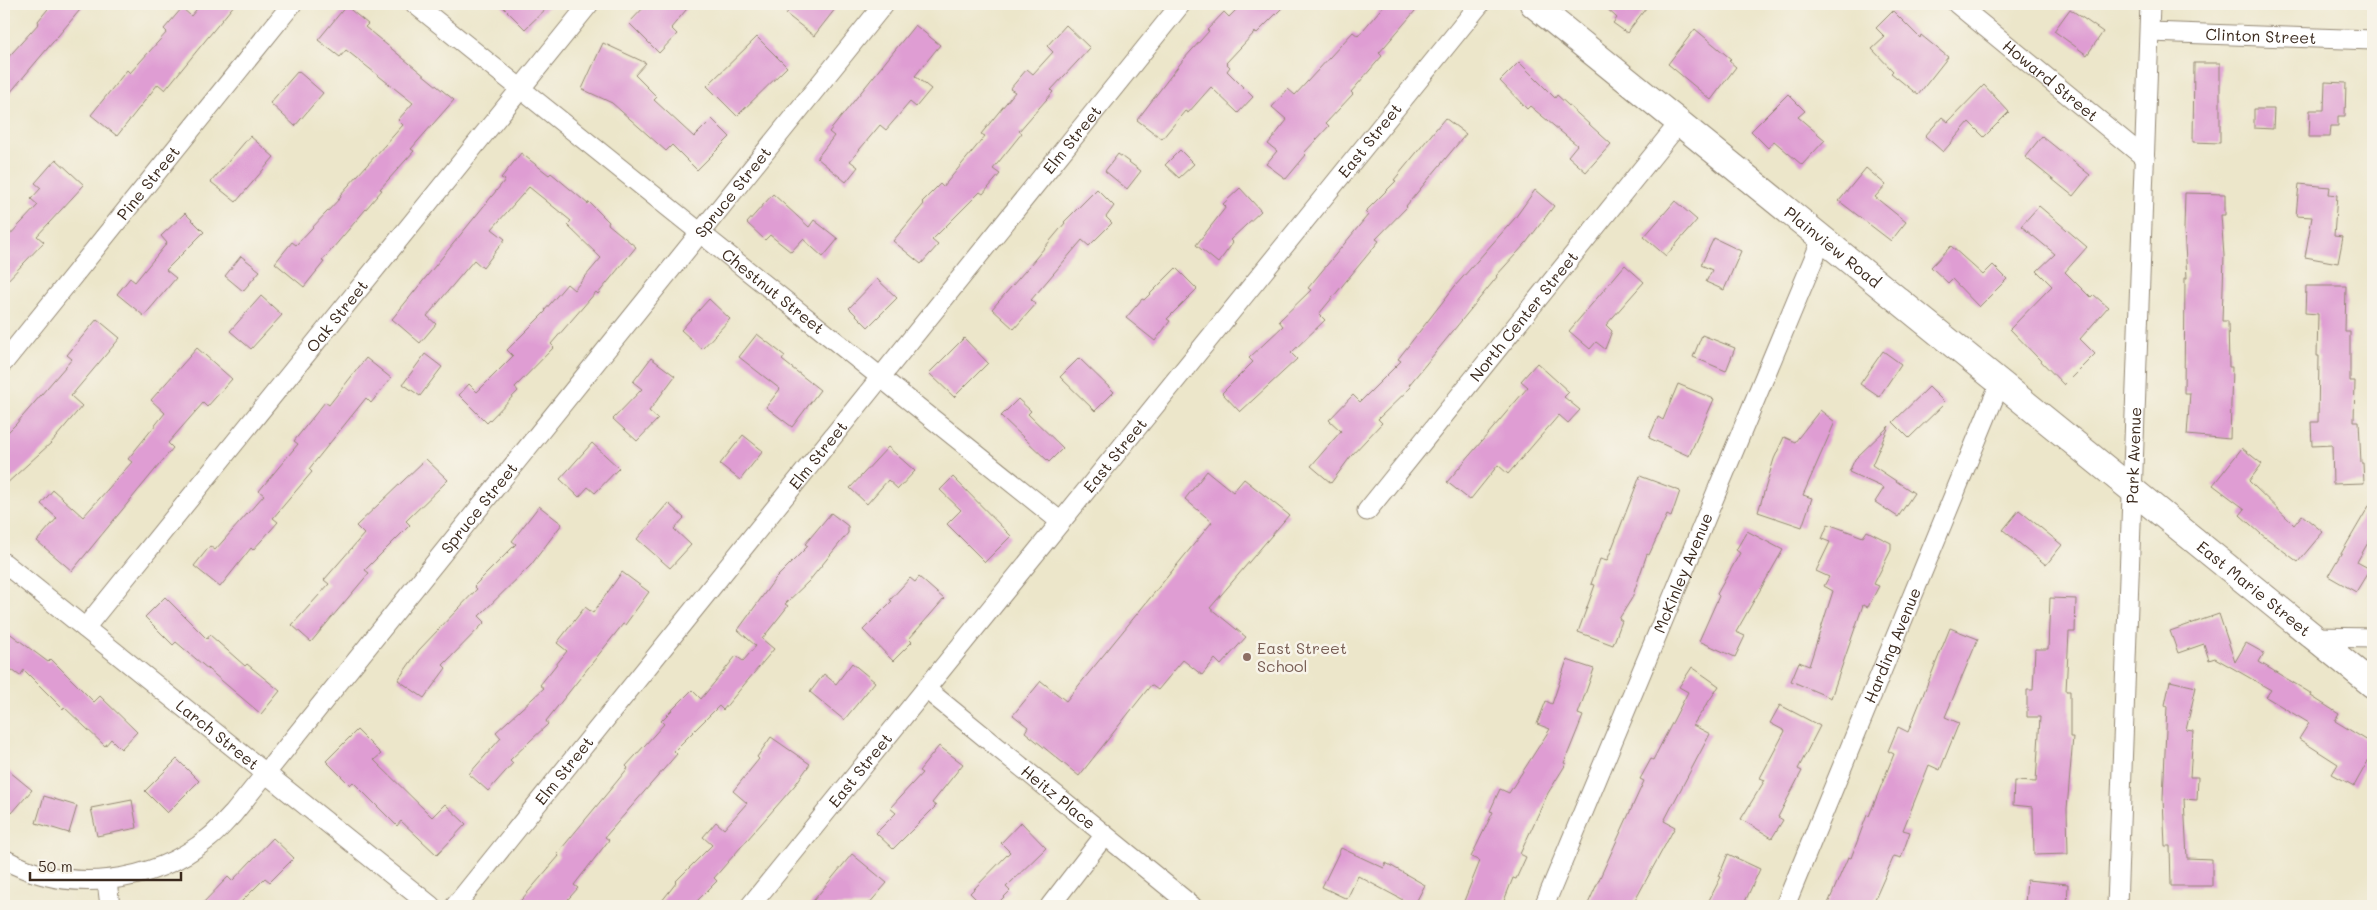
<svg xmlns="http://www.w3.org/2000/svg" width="2377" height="910" font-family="Mali,sans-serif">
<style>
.building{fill:#df9dd3}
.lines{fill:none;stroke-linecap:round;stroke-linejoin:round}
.street-casing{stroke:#948874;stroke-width:21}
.secondary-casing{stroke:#948874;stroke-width:28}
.street{stroke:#fff;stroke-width:19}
.secondary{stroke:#fff;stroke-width:26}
.education-dot{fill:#8d6e63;stroke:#f7f3e8;stroke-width:2}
.labels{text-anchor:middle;stroke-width:5;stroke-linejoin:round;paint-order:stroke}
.street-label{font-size:16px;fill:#3b2a1e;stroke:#f7f3e8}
.education-label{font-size:16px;fill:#785e54;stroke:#f7f3e8;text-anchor:start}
</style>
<rect width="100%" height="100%" fill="#f7f3e8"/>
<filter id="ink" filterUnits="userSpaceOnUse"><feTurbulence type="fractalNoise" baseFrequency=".02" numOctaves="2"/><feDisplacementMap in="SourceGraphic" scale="10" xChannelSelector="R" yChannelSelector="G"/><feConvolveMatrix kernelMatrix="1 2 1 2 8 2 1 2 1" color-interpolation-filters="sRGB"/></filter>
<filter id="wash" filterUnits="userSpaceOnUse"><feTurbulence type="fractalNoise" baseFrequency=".0096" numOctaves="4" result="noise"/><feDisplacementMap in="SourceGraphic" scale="20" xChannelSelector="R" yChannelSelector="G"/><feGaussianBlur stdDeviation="1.12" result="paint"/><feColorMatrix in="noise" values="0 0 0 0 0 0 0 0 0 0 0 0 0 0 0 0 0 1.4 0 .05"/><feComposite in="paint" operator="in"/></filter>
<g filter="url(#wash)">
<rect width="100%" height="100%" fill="#ece6ca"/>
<g id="blocks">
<path class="building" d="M52 4H85L4 100V62L39 23 38 21Z
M201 4H235L165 90 158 84 117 136 91 115 127 70 130 73 167 32 164 29 182 8 191 16Z
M500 4H551L525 29Z
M647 4H691L671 28 677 34 659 53 629 23Z
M794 4H839L814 36 786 14Z
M1242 4H1286L1256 34 1255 32 1226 63 1230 67 1227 71 1253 97 1238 113 1211 87 1188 113 1185 111 1162 139 1137 120 1183 60 1209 31 1207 30 1224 12 1229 17Z
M1385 4H1421L1379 53 1382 56 1351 92 1353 94 1326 123 1329 126 1304 153 1306 155 1286 179 1266 164 1277 151 1268 144 1287 120 1272 107 1288 89 1295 95 1353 32 1358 36Z
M1602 4H1649L1627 33 1613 23 1617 18Z
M346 6 368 24 365 27 454 100 411 149 414 151 380 189 382 190 322 261 324 262 304 287 275 263 292 242 296 245 341 197 340 195 403 125 398 120 413 103 346 50 340 57 318 40Z
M2070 9 2103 32 2087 55 2054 31Z
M1893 11 1920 38 1921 35 1948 57 1918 95 1891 73 1893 71 1872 49 1885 37 1876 28Z
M915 25 940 45 915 76 931 89 916 107 910 102 886 130 880 125 850 161 858 167 846 182 817 158 834 136 829 132Z
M1066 25 1090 48 1051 90 1053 92 1019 131 1022 133 993 169 1000 174 983 194 980 192 932 240 938 245 921 264 893 241 924 204 922 202 940 184 943 187 985 136 981 134 1015 92 1010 89 1027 69 1033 74 1053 52 1047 46Z
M1695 29 1731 59 1729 61 1736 67 1711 100 1668 64Z
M757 37 787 67 737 116 707 86Z
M603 43 646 63 635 75 657 97 654 100 694 137 712 119 730 137 697 170 672 145 666 151 612 103 582 89Z
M1519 62 1555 98 1557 95 1611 144 1586 172 1568 156 1577 145 1530 106 1527 109 1500 81Z
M2194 63H2220V143L2193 142Z
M298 71 323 93 295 126 270 103Z
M2325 82 2346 83 2345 116H2338V126H2331L2330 137H2309L2310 110H2324Z
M1984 85 2009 112 1984 137 1969 122 1943 152 1925 136 1942 117 1948 122Z
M1788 94 1805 111 1798 117 1825 140 1802 165 1774 141 1768 148 1751 131Z
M2254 109H2274L2273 129 2254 128Z
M1445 118 1466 134 1406 206 1407 207 1376 239 1379 241 1319 314 1325 320 1291 353 1297 359 1240 412 1222 393 1253 362 1249 358 1283 326 1279 321 1311 290 1308 288 1368 215 1365 212 1396 181 1394 180Z
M250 136 274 157 236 202 211 182Z
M2042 136 2090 175 2073 196 2025 157Z
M1180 150 1194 164 1179 178 1165 165Z
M521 153 549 175 551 173 588 204 589 202 609 222 608 224 636 247 598 294 596 292 551 344 554 347 515 387 518 391 487 423 459 395 469 384 477 392 513 356 507 350 546 311 545 310 567 284 574 290 601 258 567 225 571 221 529 187 492 229 505 239 483 268 474 260 427 316 436 324 420 343 392 319 505 180 501 178Z
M1118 154 1141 171 1127 189 1105 171Z
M56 159 84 185 37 236 44 242 4 284V241L38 205 31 199 41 188 35 183Z
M1866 168 1886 185 1875 197 1906 222 1891 241 1839 201Z
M2299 184 2330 187 2329 194 2337 195 2334 236 2343 237 2338 263 2305 257 2312 217 2296 216Z
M1240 188 1261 211 1230 240 1233 243 1218 263 1196 245 1226 207 1223 204Z
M1097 189 1114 206 1106 217 1112 223 1089 246 1082 240 1031 300 1036 304 1014 329 992 309 1025 271 1065 223 1064 222Z
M1535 190 1554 206 1526 243 1496 276 1497 277 1409 385 1411 387 1378 419 1382 423 1351 456 1331 483 1311 466 1341 431 1329 420 1353 395 1360 402 1401 361 1398 359 1455 286 1515 218Z
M2185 193 2225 194V215H2221L2224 256 2222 321H2228L2229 367H2232L2230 439 2187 435 2190 393H2184L2185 278H2187L2184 229Z
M773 194 809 227 814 220 838 239 823 257 803 239 791 252 770 235 765 240 747 223Z
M1675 201 1697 220 1666 256 1644 237Z
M2039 206 2087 247 2065 272 2091 298 2094 295 2108 307 2080 339 2095 354 2064 385 2010 329 2052 286 2037 271 2055 254 2021 226Z
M185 213 204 232 166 270 176 278 144 316 117 294 130 278 135 282 167 243 161 236Z
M1714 238 1741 251 1724 290 1706 282 1712 270 1701 265Z
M1951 246 1983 275 1993 265 2007 279 1979 307 1952 279 1948 283 1931 267Z
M241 256 260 271 243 291 225 276Z
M1625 265 1644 282 1606 325 1612 331 1605 349 1596 342 1590 349 1569 331Z
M1176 268 1197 289 1167 319 1170 321 1155 341 1126 318 1142 299 1144 300Z
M877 279 897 298 868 327 849 308Z
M2306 286H2346L2345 332H2350V381H2355L2354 421H2359L2361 463H2363L2364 483 2333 484 2332 445 2312 446 2311 422H2318L2319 356H2317L2318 314 2305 313Z
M261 296 282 315 251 349 230 331Z
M709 299 730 319 702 349 681 330Z
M97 319 120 338 71 396 82 406 51 443 4 486V436L16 424 72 359 67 355Z
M757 334 785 356 782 360 820 390 792 427 766 407 780 389 739 357Z
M1702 335 1735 348 1726 371 1693 357Z
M964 338 988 363 954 397 929 373Z
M197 348 232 379 207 407 203 403 168 443 173 448 72 571 37 541 57 518 41 504 53 490 83 517 132 462 128 459 165 413 151 400Z
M1883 351 1901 364 1879 397 1860 384Z
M425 354 442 367 420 396 403 384Z
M366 358 391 378 371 403 366 398 309 469 312 472 273 518 278 522 253 550 251 548 220 587 194 566 210 546 215 550 264 495 259 491 298 444 294 441 325 402 329 405Z
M651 358 675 376 649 411 658 419 637 441 613 419 642 389 633 382Z
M1079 358 1114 392 1095 411 1060 377Z
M1537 363 1569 392 1564 397 1580 410 1568 423 1559 415 1508 474 1498 465 1470 500 1447 482 1528 387 1521 381Z
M1678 384 1714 399 1689 456 1649 438 1658 417 1663 420Z
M1929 387 1945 403 1909 438 1893 422Z
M1018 399 1031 411 1028 414 1063 448 1049 462 1001 416Z
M1820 410 1835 422 1803 495 1812 498 1802 527 1758 512 1774 459 1784 437 1795 442Z
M1889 426 1872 465 1914 493 1898 517 1875 502 1884 488 1849 472 1855 459Z
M743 435 763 451 740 480 720 464Z
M592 443 619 468 595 493 588 487 579 497 560 479Z
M888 447 915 471 898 489 888 480 867 504 850 488Z
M2242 448 2262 464 2249 481 2294 525 2302 515 2323 532 2298 562 2261 534 2240 515 2245 509 2213 485Z
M426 459 448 480 406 521 410 525 365 570 369 573 311 642 292 625 329 584 324 580 364 534 356 526Z
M1207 471 1233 492 1244 479 1289 515 1210 608 1246 637 1221 665 1215 659 1202 675 1183 660 1158 690 1151 685 1079 776 1025 732 1028 727 1013 715 1041 681 1066 701 1212 522 1185 499Z
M1640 476 1680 491 1671 517 1667 515 1649 555 1647 554 1632 598 1619 619 1622 621 1613 645 1578 632 1595 585 1591 584 1600 559 1607 561Z
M953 477 1011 536 985 562 947 524 961 510 940 490Z
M2373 499V534L2357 562 2370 569 2356 592 2328 576Z
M668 503 684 518 674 529 691 545 670 568 637 539Z
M539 506 562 524 531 565 479 616 485 622 443 665 446 668 424 698 398 680 419 650 477 589 474 586 516 544 512 541Z
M2019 510 2062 545 2046 565 2003 530Z
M831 513 848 526V533L809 581 785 604 788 606 762 639 774 649 723 710 719 706 674 751 677 754 605 837 609 840 574 885 578 888 562 906H516L559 856 557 854 628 768 626 766 664 724 661 721 692 690 701 699 736 656 743 661 756 646 738 630 775 579 808 546 805 544Z
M1828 524 1863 537 1867 531 1891 543V550L1874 584 1879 586 1868 607 1863 605 1831 698 1791 681 1799 662 1809 666 1833 591 1824 586 1829 577 1816 571 1830 542 1822 539Z
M1747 531 1783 550 1736 632 1745 636 1735 657 1699 641 1719 596 1717 594 1740 553 1736 550Z
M622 572 649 592 625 625 623 624 546 721 548 724 510 760 513 763 488 791 469 774 501 738 496 732 544 688 540 685 567 651 557 643 585 607 593 613Z
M919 577 944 599 909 639 912 642 893 661 863 630 892 601 890 600 910 578 915 582Z
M165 597 207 639 210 635 245 666 247 664 280 691 261 714 176 642 173 645 145 617Z
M2050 598 2076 599 2075 632H2069L2066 691H2070V737H2073L2067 809 2068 854 2034 855 2033 807 2013 805 2014 781 2036 782 2040 717H2027V690H2033L2035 649H2048Z
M2219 614 2235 662 2246 643 2264 653 2259 662 2312 694 2311 696 2339 714 2335 721 2373 744V752L2354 786 2332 774 2338 764 2299 739 2309 723 2266 697 2271 690 2215 658 2209 660 2204 644 2178 653 2170 631Z
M1950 628 1978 639 1945 717 1959 723 1940 770 1929 765 1903 830 1910 832 1901 858 1894 856 1872 906H1827L1848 857 1851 858 1867 815 1869 816 1894 754 1888 751 1898 727 1908 732Z
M4 629 48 662 51 659 94 702 100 696 137 732 121 749 111 739 105 746 64 707 63 709 24 670 20 676 4 664Z
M1567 660 1594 669 1578 714 1583 716 1564 763 1566 764 1548 793 1520 854 1526 857 1516 879 1513 878 1502 906H1462L1480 861 1471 857 1493 812 1490 811 1500 789 1509 793 1550 729 1537 724 1546 701 1552 704Z
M852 663 875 682 844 720 810 692 824 674 836 684Z
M1692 667 1719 686 1693 725 1710 734 1664 821 1675 827 1632 906H1587L1644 781 1640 779 1651 759 1653 760 1688 692 1679 687Z
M2170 681 2196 687 2186 730 2193 731 2190 777H2198L2197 800 2184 799 2187 858 2212 859V886H2171L2170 846H2165L2163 799 2167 706 2165 705Z
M1780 705 1820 726 1798 769 1802 771 1778 817 1783 820 1772 838 1741 819 1765 780 1760 778 1785 731 1770 723Z
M357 730 381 754 374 760 432 817 445 804 466 824 437 855 401 821 397 826 353 782 350 785 326 761Z
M771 737 810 764 795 785 714 878 717 881 692 906H658L676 883 675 882 712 845 703 837 716 822 724 829 747 803 733 791 759 759 757 757Z
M939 746 963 764 932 803 936 806 893 849 876 833 896 813 890 808 922 773 919 771Z
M177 759 199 781 167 813 145 791Z
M4 767 32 790 12 813 4 805Z
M44 796 77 806 69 833 36 823Z
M132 800 137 828 97 836 91 808Z
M1021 822 1046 848 1006 887 1010 891 995 906H983L970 893 1010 852 1001 843Z
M273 838 294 858 270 882 265 878 237 906H200L228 877 232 881Z
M1341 848 1384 868 1386 863 1425 885 1414 906 1358 876 1347 899 1322 887Z
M852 854 887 883 867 906H809Z
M1728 854 1760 869 1743 906H1706L1721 877 1719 876Z
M2027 880 2068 884 2067 906 2025 904Z"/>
</g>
</g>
<g filter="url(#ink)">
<use href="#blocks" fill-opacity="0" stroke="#948874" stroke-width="1"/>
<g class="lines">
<defs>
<g id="street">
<path id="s1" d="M415 4 1061 522"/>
<path id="s2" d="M1957 4 2145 158"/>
<path id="s3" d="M2150 32 2373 40"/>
<path id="s4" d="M4 362 292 4"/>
<path id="s5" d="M1367 511 1680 122"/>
<path id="s6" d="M4 563 431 906"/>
<path id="s7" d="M85 628 589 4"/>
<path d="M2314 637 2373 638"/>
<path id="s8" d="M926 689 1192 906"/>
<path id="s9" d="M4 859C68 895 152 884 209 838 218 831 225 822 233 814L884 4"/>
<path d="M107 881 110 906"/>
<path id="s10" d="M455 906 1181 4"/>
<path id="s11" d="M750 906 1480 4"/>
<path d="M1050 906 1104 836"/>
<path id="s12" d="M1544 906 1822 239"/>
<path id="s13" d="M1785 906 2000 383"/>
<path id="s14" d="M2117 906 2150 4"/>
</g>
<g id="secondary">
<path id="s15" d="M1533 4 2373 685"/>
</g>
</defs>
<use href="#street" class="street-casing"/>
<use href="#secondary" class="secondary-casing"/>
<use href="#street" class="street"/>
<use href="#secondary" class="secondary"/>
</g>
</g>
<circle class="education-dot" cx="1247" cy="657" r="5"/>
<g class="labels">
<g class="street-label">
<text dy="6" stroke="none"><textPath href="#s3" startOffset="111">Clinton Street</textPath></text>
<text dy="6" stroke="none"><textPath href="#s2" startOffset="121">Howard Street</textPath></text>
<text dy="6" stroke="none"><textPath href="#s10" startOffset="984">Elm Street</textPath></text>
<text dy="6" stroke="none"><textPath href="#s11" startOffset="985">East Street</textPath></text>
<text dy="6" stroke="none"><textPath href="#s4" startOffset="230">Pine Street</textPath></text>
<text dy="6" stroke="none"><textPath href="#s9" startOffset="1050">Spruce Street</textPath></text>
<text dy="6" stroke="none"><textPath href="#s15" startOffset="386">Plainview Road</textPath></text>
<text dy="6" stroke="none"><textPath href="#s1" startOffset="459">Chestnut Street</textPath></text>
<text dy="6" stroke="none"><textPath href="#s7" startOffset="401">Oak Street</textPath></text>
<text dy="6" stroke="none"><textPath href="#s5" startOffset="250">North Center Street</textPath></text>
<text dy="6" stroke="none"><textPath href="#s10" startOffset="579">Elm Street</textPath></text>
<text dy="6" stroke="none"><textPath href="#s11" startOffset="580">East Street</textPath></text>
<text dy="6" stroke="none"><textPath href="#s14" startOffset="451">Park Avenue</textPath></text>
<text dy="6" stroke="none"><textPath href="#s9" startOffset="645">Spruce Street</textPath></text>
<text dy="6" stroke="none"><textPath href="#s12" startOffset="361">McKinley Avenue</textPath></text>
<text dy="6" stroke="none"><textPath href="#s15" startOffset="928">East Marie Street</textPath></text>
<text dy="6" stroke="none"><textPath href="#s13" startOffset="282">Harding Avenue</textPath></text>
<text dy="6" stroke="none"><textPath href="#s6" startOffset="274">Larch Street</textPath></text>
<text dy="6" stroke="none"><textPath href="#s10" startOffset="174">Elm Street</textPath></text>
<text dy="6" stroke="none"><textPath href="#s11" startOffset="175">East Street</textPath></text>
<text dy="6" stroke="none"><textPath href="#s8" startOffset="171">Heitz Place</textPath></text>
</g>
<g class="education-label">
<text x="1257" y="654">East Street<tspan x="1257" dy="18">School</tspan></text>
</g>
</g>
<rect width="2377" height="910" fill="none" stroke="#f7f3e8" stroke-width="20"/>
<path d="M30 872v8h151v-8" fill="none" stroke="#3b2a1e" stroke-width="2.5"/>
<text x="38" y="872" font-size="15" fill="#3b2a1e" stroke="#f7f3e8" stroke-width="4" paint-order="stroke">50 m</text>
</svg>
